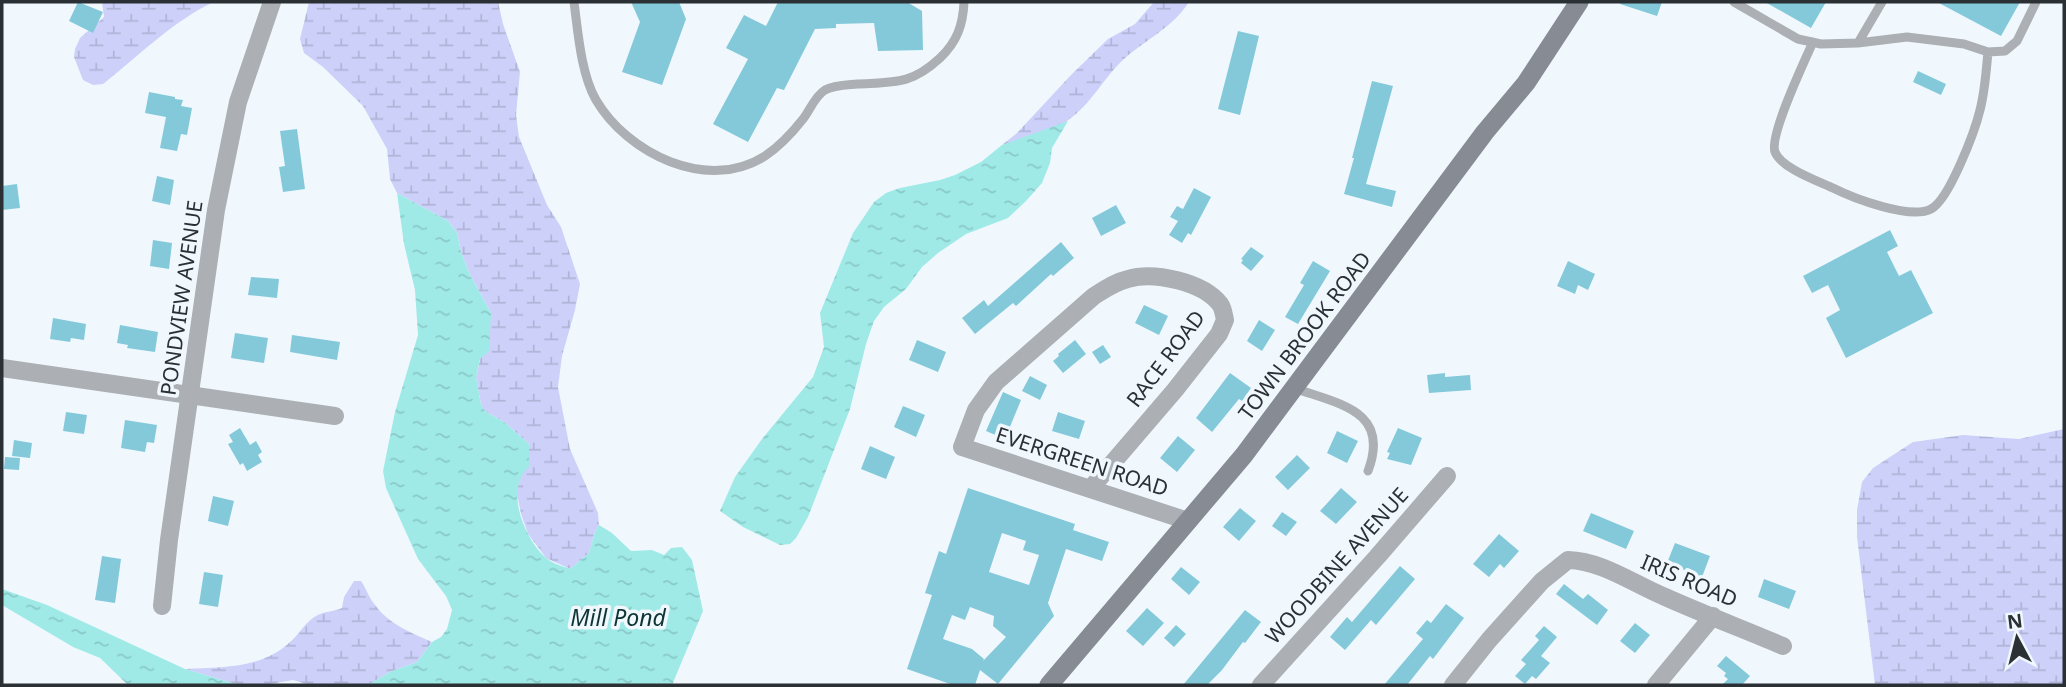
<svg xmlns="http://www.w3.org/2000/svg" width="2066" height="687" font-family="'Noto Sans',sans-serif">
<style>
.wetland{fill:url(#wetland-marsh)}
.water{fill:url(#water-ripples)}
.building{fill:#83c9da;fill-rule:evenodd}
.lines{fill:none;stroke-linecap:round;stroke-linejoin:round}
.service{stroke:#acafb4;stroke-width:9}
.minor{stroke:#acafb4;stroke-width:18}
.secondary{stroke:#878c94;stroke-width:19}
.labels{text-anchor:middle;stroke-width:7;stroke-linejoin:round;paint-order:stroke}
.street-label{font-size:21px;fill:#2b3034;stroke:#f0f8fe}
.water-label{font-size:23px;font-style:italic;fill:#0e3433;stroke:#f0f8fe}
</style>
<defs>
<pattern id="wetland-marsh" width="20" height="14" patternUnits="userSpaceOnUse" patternTransform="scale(1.75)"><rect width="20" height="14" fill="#cdd1fa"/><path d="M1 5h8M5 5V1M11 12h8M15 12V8" fill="none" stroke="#b0b4d7"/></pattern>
<pattern id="water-ripples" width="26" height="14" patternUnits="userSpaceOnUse" patternTransform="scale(1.75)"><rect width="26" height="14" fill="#9feae7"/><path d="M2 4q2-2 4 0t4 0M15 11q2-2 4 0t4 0" fill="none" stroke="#89c9c7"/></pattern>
</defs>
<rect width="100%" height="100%" fill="#f0f8fe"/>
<path class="wetland" d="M102 2H214C177 18 136 58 103 84L93 85 83 80 74 57 75 49 80 38 104 17Z
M309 2H498L503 24 520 72 516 115 519 137 547 205 561 227 580 284 575 310 562 356 558 387 570 449 598 513 599 525 595 532 589 553 570 569 546 558 528 534 521 514 516 489 529 444 504 422 486 412 481 405 476 377 491 313 470 275 461 252 457 233 448 221 397 193 390 179 387 149 363 106 323 67 304 53 300 39Z
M1154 2H1189C1173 27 1147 39 1125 58 1104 77 1091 105 1067 121 1056 129 1017 140 1002 145L1017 133 1071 75 1108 39 1135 24Z
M2064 429V685H1875L1857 537V510L1862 482 1873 468 1913 442 1963 435 2019 439Z
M354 581H361C366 588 369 598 375 605 389 624 411 633 432 642L417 662 390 672 368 685H310L293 680 265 685H239L185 669C222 667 260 669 289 643 299 635 305 622 316 616 324 611 333 612 342 608L344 597Z"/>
<path class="water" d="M1068 121 1052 148 1050 163 1042 183 1026 201 1008 218 966 234 938 253 922 267 906 289 884 307 874 321 866 344 850 409 808 517 796 538 790 544 780 545 743 527 720 511 735 477 762 439 813 377 824 347 820 313 853 233 874 202 886 193 900 188 940 180 955 175 981 162 1002 145Z
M397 193 448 221 457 233 461 252 470 275 491 313 489 351 480 359 476 377 481 405 486 412 504 422 529 444V467C504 488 524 538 545 557 551 563 562 566 570 569L589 553 595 532 599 525 612 533 631 551 652 550 664 555 671 548 682 547 692 560 703 611 672 685H368L390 672 417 662 432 642 441 637 447 629 452 610 446 596 418 559 386 488 383 471 395 412 418 335 415 290 404 244Z
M2 589 47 605 185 669 239 685H128L100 658 73 647 2 605Z"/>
<path class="building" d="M78 2 103 12 93 33 69 21Z
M631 2H679L686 19 662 85 622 72 640 22Z
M778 2H907L922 11 923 50 878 51 874 23 836 24V28L815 29 784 90 777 88 748 142 713 124 748 59 726 48 744 15 766 26Z
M1621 2H1662L1657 16 1620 4Z
M1765 2H1826L1811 28Z
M1937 2H2020L2001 36Z
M1238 31 1259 36 1240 115 1218 109Z
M1918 71 1946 84 1941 95 1913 82Z
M1372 81 1393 86 1366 184 1396 191 1392 207 1344 194 1354 158H1352Z
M149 92 175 97V99L183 100 181 106 192 108 187 135 181 134 177 151 160 148 166 117 145 113Z
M297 129 305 189 283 192 279 167 285 166 280 131Z
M157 176 174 180 170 205 152 201Z
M17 184 20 208 2 210V186Z
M1194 188 1211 197 1191 235 1188 233 1182 243 1169 235 1178 221 1170 217 1177 206 1183 209Z
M1116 205 1126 223 1101 236 1092 218Z
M1890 230 1898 246 1887 252 1899 276 1911 270 1933 313 1846 358 1826 318 1840 310 1828 285 1812 293 1803 276Z
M153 240 172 243 169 269 150 266Z
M1061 242 1074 258 1053 276 1051 274 1016 306 1013 303 975 334 962 318 984 300 988 306Z
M1251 247 1264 256 1251 271 1241 263 1243 260 1241 259Z
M1313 261 1330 271 1298 324 1285 317 1304 285 1300 283Z
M1568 261 1595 274 1588 290 1578 285 1575 294 1557 286Z
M251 277 279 279 277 298 248 295Z
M1144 305 1168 316 1159 335 1135 323Z
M53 318 86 324 84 340 71 338 70 342 50 339Z
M1259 320 1275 330 1262 351 1247 341Z
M120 325 158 332 155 352 127 348 128 345 117 343Z
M235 333 268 338 264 363 231 358Z
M292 335 340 342 337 360 290 352Z
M917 340 946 352 938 372 909 360Z
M1075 340 1086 354 1063 373 1053 361 1059 356 1058 354Z
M1103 345 1111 357 1100 364 1092 352Z
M1230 373 1251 388 1242 401 1239 399 1212 432 1196 418Z
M1445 373V377L1470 375 1471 390 1429 393 1427 375Z
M1030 376 1047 385 1040 400 1022 391Z
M1003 392 1021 400 1005 439 986 431Z
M903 406 925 415 916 437 894 427Z
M66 412 87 415 84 434 63 431Z
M1058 412 1085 421 1079 439 1052 431Z
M125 420 157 425 154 443 147 442 145 452 121 448Z
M240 428 250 445 256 441 262 452 258 455 262 462 247 471 243 463 240 465 228 444 233 442 229 435Z
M1398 428 1422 438 1411 465 1387 459 1390 453 1387 452Z
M1337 431 1358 441 1347 463 1327 453Z
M1178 436 1195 450 1177 472 1160 458Z
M14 440 32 443 30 458 12 456Z
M870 446 895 457 886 479 861 469Z
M1297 455 1310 468 1288 490 1275 477Z
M5 457 20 458 19 470 4 469Z
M968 488 1075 524 1073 530 1109 542 1102 561 1066 549 1048 603 1054 616 998 684 980 670 975 685H953L907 669 932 595 925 593 939 551 946 554ZM1002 533 1026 541 1023 550 1039 555 1029 585 989 572ZM970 607 994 616 993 626 1006 637 983 661 984 659 972 649 943 639 952 615 965 620Z
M1341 488 1357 502 1336 524 1320 511Z
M213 496 234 501 228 526 208 521Z
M1240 508 1256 521 1239 541 1223 527Z
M1282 512 1297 522 1286 536 1272 526Z
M1591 513 1634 531 1626 549 1583 531Z
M1499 534 1519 551 1504 568 1500 564 1489 577 1473 564Z
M1675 543 1710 556 1702 577 1667 563Z
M102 556 121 559 115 603 95 600Z
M1400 566 1415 579 1376 625 1371 620 1345 650 1330 637 1347 617 1352 622Z
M1181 567 1200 582 1189 595 1171 579Z
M204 572 223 575 218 607 199 604Z
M1764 579 1796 591 1789 609 1758 597Z
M1564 584 1583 599 1588 594 1608 610 1597 625 1556 594Z
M1446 604 1464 618 1433 659 1430 656 1407 685H1384L1423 639 1416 633 1427 620 1431 623Z
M1147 608 1164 623 1143 646 1126 631Z
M1245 610 1261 622 1245 643 1243 642 1222 670 1207 685H1183Z
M1635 623 1650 635 1635 653 1620 641Z
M1176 625 1186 634 1174 647 1164 638Z
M1544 626 1557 637 1541 656 1550 663 1536 679 1532 676 1525 684 1515 676 1526 664 1521 660 1539 640 1535 636Z
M1726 656 1750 676 1742 685H1722L1728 679 1724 676 1726 673 1717 666Z"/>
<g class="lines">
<path class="service" d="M574 2C578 32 581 74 596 100 627 153 707 193 765 156 780 146 792 133 803 119 810 110 815 96 825 90 834 85 847 85 857 84 894 82 911 85 940 58 957 42 963 25 964 2
M1734 2 1798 39 1821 44 1858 43 1907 37 1964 44 1988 52 2005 51 2017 41 2036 2
M1813 42C1804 62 1769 136 1775 152 1781 168 1818 181 1833 188 1853 198 1910 220 1931 209 1949 200 1975 131 1980 110 1985 91 1986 72 1988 52
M1858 43 1882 2
M1294 388C1338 404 1391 410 1368 471"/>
<path class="minor" d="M2 368 335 416
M1091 488 1175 390 1219 334 1225 320C1224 315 1223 308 1220 304 1203 282 1154 271 1128 279 1115 282 1105 289 1094 296L996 382 976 410 962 447 1188 521
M162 606 169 540 216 210 238 102 272 2
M1261 685 1377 557 1447 476
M1453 685 1489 640 1542 581 1568 560C1602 561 1632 583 1663 596 1703 614 1743 629 1783 646
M1656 685 1713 616"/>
<path class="secondary" d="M1049 685 1244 455 1485 132 1526 83 1579 2"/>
</g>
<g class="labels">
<g class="street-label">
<text transform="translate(182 298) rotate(-82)" y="7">PONDVIEW AVENUE</text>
<text transform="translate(1305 336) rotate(-53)" y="7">TOWN BROOK ROAD</text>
<text transform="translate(1166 359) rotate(-53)" y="7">RACE ROAD</text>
<text transform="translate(1082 462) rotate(18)" y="7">EVERGREEN ROAD</text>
<text transform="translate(1337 566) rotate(-48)" y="7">WOODBINE AVENUE</text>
<text transform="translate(1689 581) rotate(23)" y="7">IRIS ROAD</text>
</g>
<g class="water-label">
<text x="618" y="626">Mill Pond</text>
</g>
</g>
<rect width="2066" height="687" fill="none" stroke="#2b3034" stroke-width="7"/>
<g transform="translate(2017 638) rotate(353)" stroke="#f0f8fe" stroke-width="5" paint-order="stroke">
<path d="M0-5L12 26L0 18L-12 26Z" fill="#2b3034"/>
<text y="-10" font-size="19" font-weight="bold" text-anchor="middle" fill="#2b3034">N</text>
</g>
</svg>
